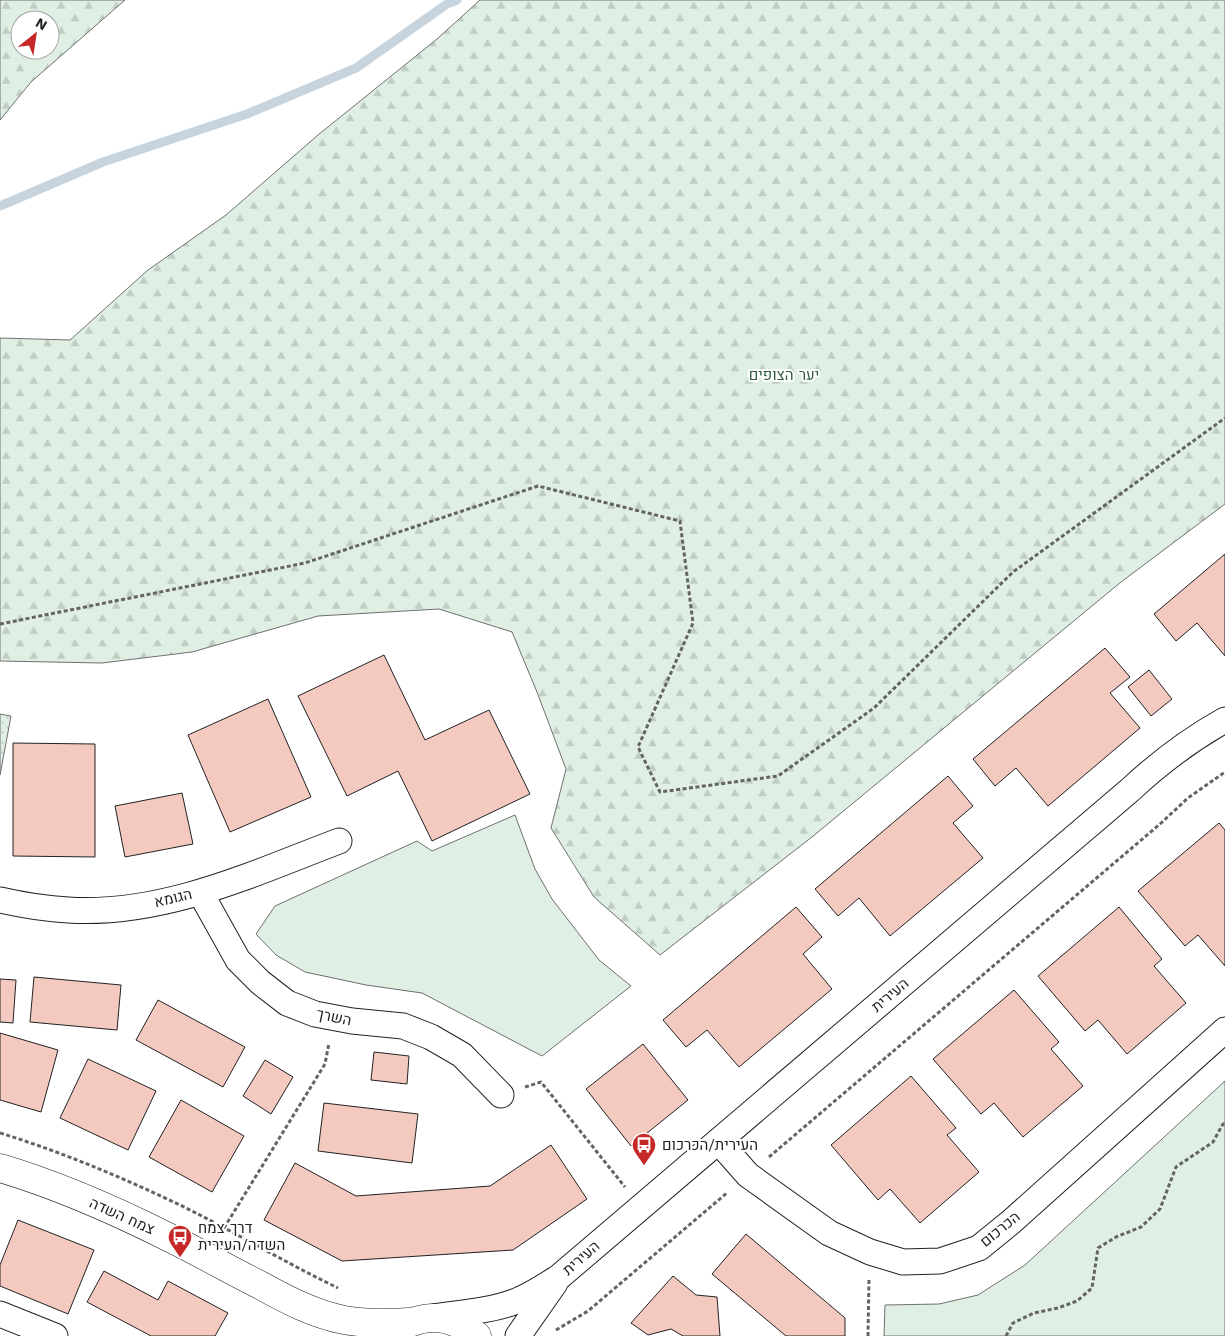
<svg xmlns="http://www.w3.org/2000/svg" width="1225" height="1336" font-family="'Work Sans',Heebo,sans-serif">
<style>
.grass{fill:url(#grass-dots);stroke:#6f6f6f}
.forest{fill:url(#forest-firs);stroke:#6f6f6f;fill-rule:evenodd}
.park{fill:#e0efe3;stroke:#6f6f6f}
.lines{fill:none;stroke-linecap:round;stroke-linejoin:round}
.stream{stroke:#c7d3dd;stroke-width:9}
.building{fill:#f3c9c0;stroke:#222}
.minor-casing{stroke:#222;stroke-width:27}
.tertiary-casing{stroke:#222;stroke-width:29}
.path{stroke:#646464;stroke-width:3;stroke-dasharray:4 2.5;stroke-linecap:butt}
.minor{stroke:#fff;stroke-width:25}
.tertiary{stroke:#fff;stroke-width:28}
.labels{text-anchor:middle;stroke-width:4;stroke-linejoin:round;paint-order:stroke}
.park-label{font-size:15px;fill:#2f5e38;stroke:#fff}
.street-label{font-size:15px;fill:#222;stroke:#fff}
.poi-label{font-size:15px;fill:#222;stroke:#fff;text-anchor:start}
</style>
<defs>
<pattern id="grass-dots" width="8" height="8" patternUnits="userSpaceOnUse" patternTransform="scale(1.25)"><rect width="8" height="8" fill="#e0efe3"/><path d="M2 2h.1M6 6h.1" fill="none" stroke="#c0cdc2" stroke-width="1.8" stroke-linecap="round"/></pattern>
<pattern id="forest-firs" width="22" height="20" patternUnits="userSpaceOnUse" patternTransform="scale(1.25)"><rect width="22" height="20" fill="#e0efe3"/><path d="M5 1l3.5 6h-7zM16 11l3.5 6h-7z" fill="#c0cdc2"/></pattern>
</defs>
<rect width="100%" height="100%" fill="#fff"/>
<path class="grass" d="M0 714 11 716 0 775Z"/>
<path class="forest" d="M0 0H125L31 82 0 120ZM20 20H50V50H20Z
M480 0H1225V504L1121 582 812 837 660 955 594 897 551 828 566 769 537 692 512 632 439 609 318 616 192 652 102 663 0 661V338L70 340 148 270 226 215 318 135 437 39Z"/>
<path class="park" d="M515 815 535 869 552 899 599 960 631 986 542 1056 422 993 366 985 305 972 276 955 256 934 275 906 417 841 432 851Z
M1225 1081V1336H884L885 1305 939 1304 978 1295 1025 1265Z"/>
<g class="lines">
<path class="stream" d="M0 206 103 162 247 114 356 68 447 4 457 0"/>
</g>
<path class="building" d="M1225 554V656L1197 623 1176 641 1154 614Z
M1105 648 1130 677 1110 693 1140 728 1048 806 1016 768 995 786 973 759Z
M384 655 425 740 489 710 530 794 432 841 398 771 347 796 298 696Z
M1149 670 1172 699 1151 716 1128 687Z
M268 699 311 797 230 832 188 735Z
M13 743 95 744V857L13 856Z
M948 776 973 806 953 823 983 858 890 936 859 898 838 916 815 889Z
M182 793 193 844 125 857 115 806Z
M1219 823 1225 830V966L1198 935 1185 946 1138 891Z
M796 907 822 937 803 954 832 989 739 1067 707 1030 686 1047 663 1020Z
M1119 907 1162 959 1154 966 1186 1003 1127 1054 1098 1020 1085 1031 1038 976Z
M34 977 121 985 117 1030 30 1022Z
M0 979 16 980 13 1023 0 1022Z
M1014 990 1059 1042 1051 1049 1083 1086 1023 1137 994 1103 981 1114 933 1059Z
M158 1000 245 1047 223 1087 136 1040Z
M0 1033 58 1050 41 1112 0 1100Z
M643 1044 688 1100 631 1146 586 1089Z
M374 1052 409 1056 407 1084 371 1080Z
M88 1059 156 1091 128 1150 60 1118Z
M265 1060 293 1077 271 1114 243 1096Z
M911 1076 956 1128 947 1135 979 1172 920 1223 890 1189 878 1200 831 1145Z
M181 1100 244 1136 212 1192 149 1157Z
M324 1103 418 1114 412 1163 318 1151Z
M551 1145 587 1199 513 1250 342 1261 264 1220 295 1163 356 1196 490 1186Z
M18 1220 94 1250 68 1314 0 1286V1265Z
M746 1234 845 1318V1336H786L712 1274Z
M104 1271 158 1300 168 1281 228 1313 215 1336H151L87 1302Z
M673 1276 696 1295 717 1297 720 1336H683L671 1329 648 1335 631 1323Z"/>
<g class="lines">
<defs>
<path id="minor" d="M200 892 238 960 260 982 287 1003 315 1014 352 1021 403 1026 431 1037 462 1055 501 1095
M0 900C22 905 46 909 68 910 163 916 252 874 339 841
M718 1141 748 1175 829 1233 870 1252 903 1262 940 1261 979 1248 1011 1222 1225 1030
M0 1314 55 1336
M433 1317C460 1313 489 1311 514 1302 530 1296 545 1286 559 1277L1130 790C1160 762 1189 740 1225 720
M518 1336 555 1283"/>
<path id="tertiary" d="M0 1168C57 1185 112 1209 166 1236 197 1251 228 1269 260 1285 287 1300 314 1314 344 1320 365 1324 387 1323 408 1322
M394 1331C423 1313 450 1313 477 1336"/>
</defs>
<use href="#minor" class="minor-casing"/>
<use href="#tertiary" class="tertiary-casing"/>
<path class="path" d="M0 624 305 563 538 486 680 521 693 623 638 747 660 792 778 776 874 708 1013 572 1225 418
M525 1087 541 1082 625 1187
M0 1133C62 1152 121 1177 180 1205 233 1231 284 1262 338 1288
M769 1157 1160 824 1188 798 1225 772
M224 1228 325 1064 329 1043
M556 1330 588 1311 728 1192
M868 1336 869 1279
M1006 1336 1013 1323 1034 1313 1058 1308 1077 1301 1092 1288 1098 1248 1116 1237 1141 1227 1160 1209 1176 1167 1213 1142 1223 1124H1225"/>
<use href="#minor" class="minor"/>
<use href="#tertiary" class="tertiary"/>
</g>
<defs>
<symbol id="bus-pin" viewBox="-11 -11 22 30"><path d="M0 17L-7.5 6A9.5 9.5 0 1 1 7.5 6Z" fill="#c62828" stroke="#fff"/><path d="M-5-6H5V4H4V6H2V4H-2V6H-4V4H-5ZM-3.5-4V0h7V-4ZM-3.5 1.2v1.5H-2V1.2ZM2 1.2v1.5H3.5V1.2Z" fill="#fff"/></symbol>
</defs>
<g fill-rule="evenodd">
<use href="#bus-pin" x="630" y="1131" width="28" height="38"/>
<use href="#bus-pin" x="166" y="1223" width="28" height="38"/>
</g>
<g class="labels">
<g class="park-label">
<text x="784" y="380">יער הצופים</text>
</g>
<g class="street-label">
<text transform="translate(173 898) rotate(-13)" y="5">הגומא</text>
<text transform="translate(890 995) rotate(-40)" y="5">העירית</text>
<text transform="translate(334 1017) rotate(12)" y="5">השרך</text>
<text transform="translate(122 1216) rotate(24)" y="5">צמח השדה</text>
<text transform="translate(1000 1229) rotate(-39)" y="5">הכרכום</text>
<text transform="translate(581 1258) rotate(-41)" y="5">העירית</text>
</g>
<g class="poi-label">
<text x="662" y="1150">העירית/הכרכום</text>
<text x="198" y="1233">דרך צמח<tspan x="198" dy="17">השדה/העירית</tspan></text>
</g>
</g>
<g transform="translate(35 35) rotate(30)"><circle r="24" fill="#ffffff" stroke="#a7a7a7"/>
<path d="M0-4L9 19L0 12L-9 19Z" fill="#c62828"/>
<text y="-8" font-size="14" font-weight="bold" text-anchor="middle" fill="#222222">N</text>
</g>
</svg>
